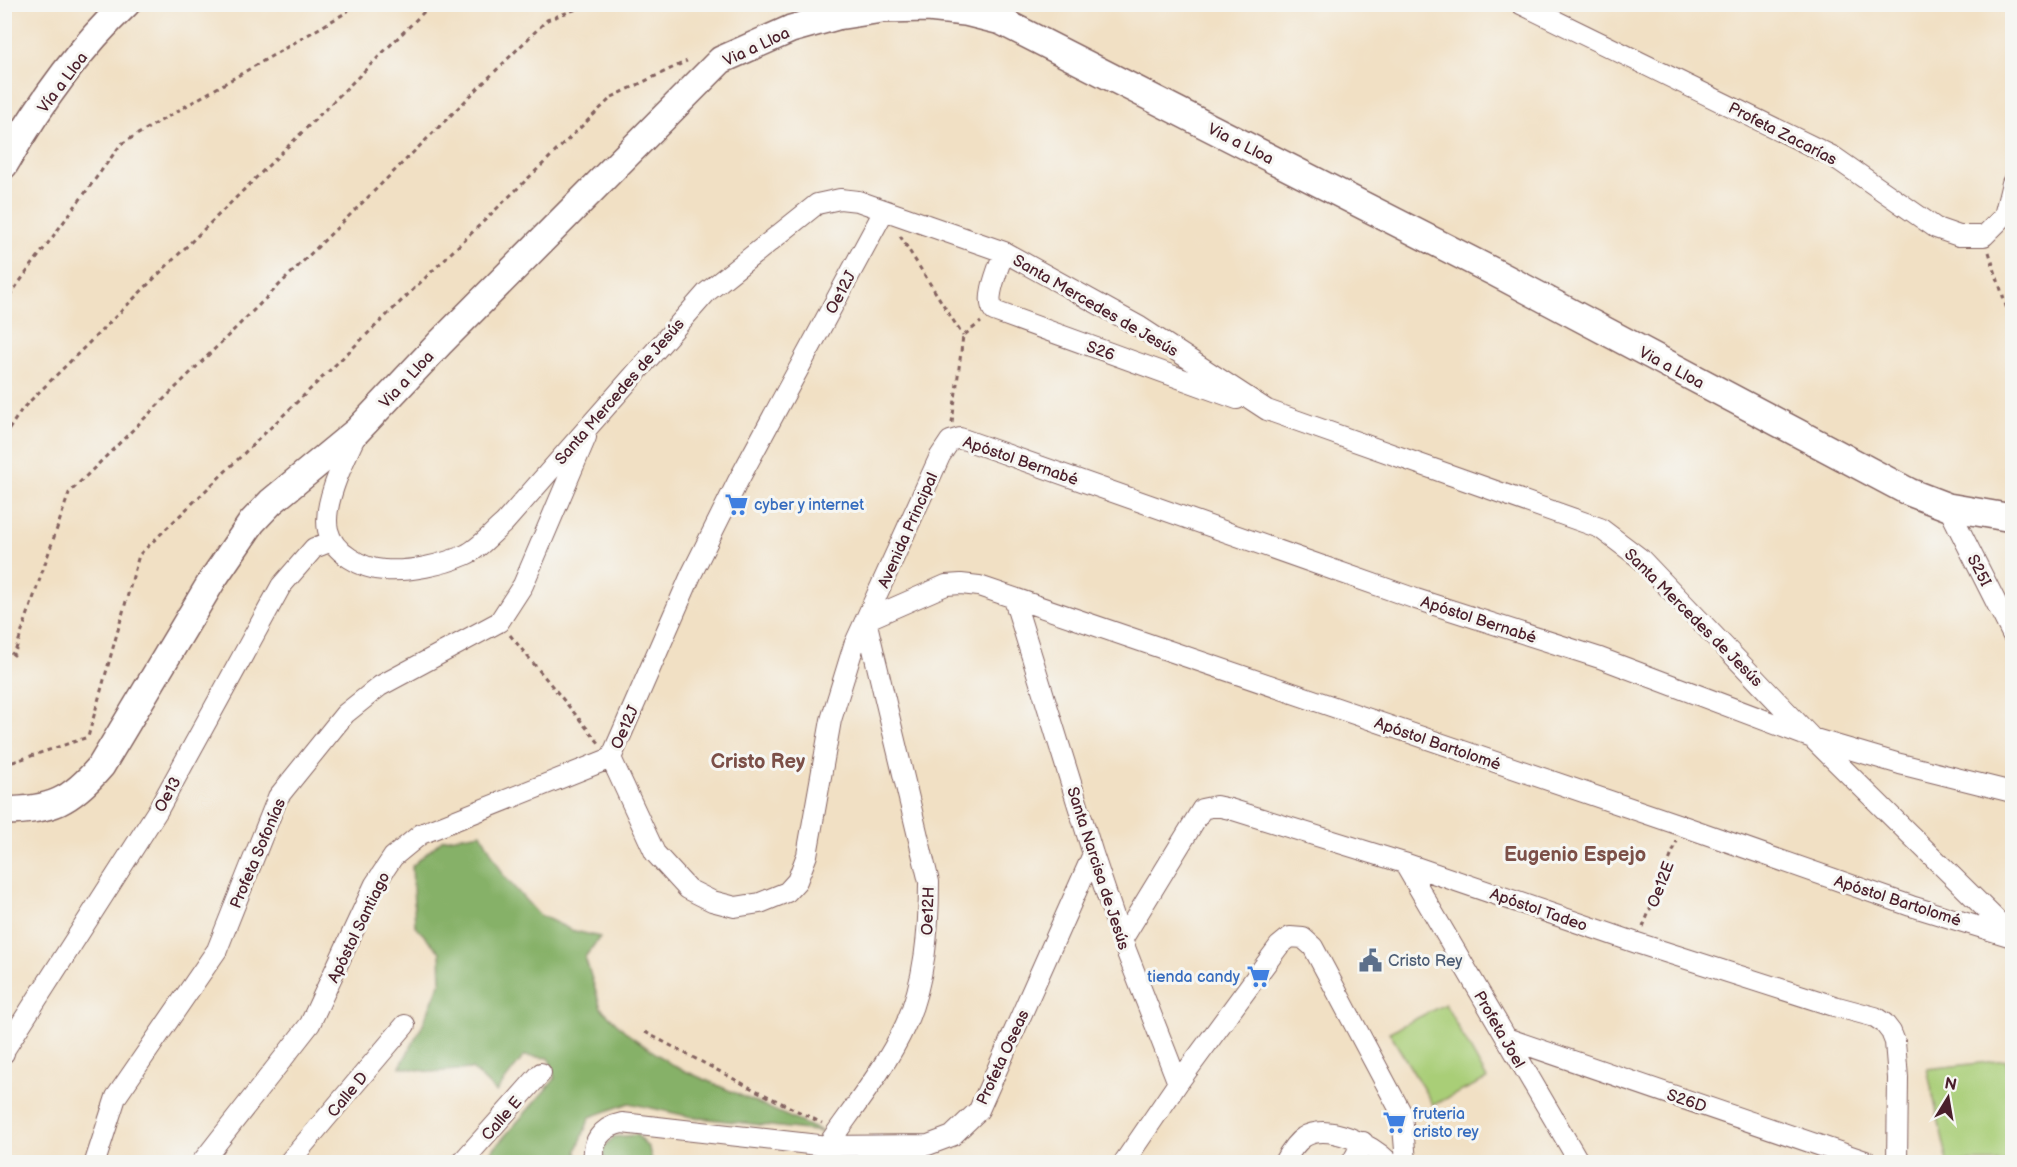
<svg xmlns="http://www.w3.org/2000/svg" width="2017" height="1167" font-family="'Balsamiq Sans',sans-serif">
<style>
.green{fill:#a9ce77;stroke:#7a7651;stroke-width:1.5}
.forest{fill:#86b168;stroke:#68684a;stroke-width:1.5}
.lines{fill:none;stroke-linecap:round;stroke-linejoin:round}
.street-casing{stroke:#846361;stroke-width:22}
.secondary-casing{stroke:#846361;stroke-width:30}
.path{stroke:#846361;stroke-width:3;stroke-dasharray:4.5 4.5;stroke-linecap:butt}
.street{stroke:#fff;stroke-width:20}
.secondary{stroke:#fff;stroke-width:27}
.labels{text-anchor:middle;stroke-width:6;stroke-linejoin:round;paint-order:stroke}
.street-label{font-size:16px;fill:#4a1f2b;stroke:#f6f6f2}
.shop-label{font-size:16px;fill:#366cbe;stroke:#f6f6f2;text-anchor:start}
.service-label{font-size:16px;fill:#4e5e75;stroke:#f6f6f2;text-anchor:start}
.quarter-label{font-size:20px;font-weight:bold;fill:#7c5048;stroke:#f6f6f2}
</style>
<rect width="100%" height="100%" fill="#f6f6f2"/>
<filter id="ink" filterUnits="userSpaceOnUse"><feTurbulence type="fractalNoise" baseFrequency=".0167" numOctaves="2"/><feDisplacementMap in="SourceGraphic" scale="12" xChannelSelector="R" yChannelSelector="G"/><feConvolveMatrix kernelMatrix="1 2 1 2 8 2 1 2 1" color-interpolation-filters="sRGB"/></filter>
<filter id="wash" filterUnits="userSpaceOnUse"><feTurbulence type="fractalNoise" baseFrequency=".008" numOctaves="4" result="noise"/><feDisplacementMap in="SourceGraphic" scale="24" xChannelSelector="R" yChannelSelector="G"/><feGaussianBlur stdDeviation="1.35" result="paint"/><feColorMatrix in="noise" values="0 0 0 0 0 0 0 0 0 0 0 0 0 0 0 0 0 1.4 0 .05"/><feComposite in="paint" operator="in"/></filter>
<g filter="url(#wash)">
<rect width="100%" height="100%" fill="#f1e0c4"/>
<path class="green" d="M1445 1004 1487 1079 1433 1105 1389 1032Z
M2006 1060 2012 1098V1162H1948L1927 1069Z"/>
<path class="forest" d="M481 833 504 876 538 914 571 930 600 937 585 957 601 1008 628 1034 674 1066 823 1132 692 1117 629 1103 590 1117 577 1150 578 1162H482L555 1079 549 1058 524 1056 496 1092 472 1069 431 1072 400 1067 422 1026 441 981 440 952 415 926 412 866 443 839Z
M637 1135 649 1148 652 1162H605L603 1148 614 1137Z"/>
</g>
<g filter="url(#ink)">
<g class="lines">
<defs>
<path id="street" d="M1521 4 1834 157 1936 228 1959 236H1984L2004 216 2012 183
M884 211 738 481 691 575 611 758 655 853 688 889 712 901 735 907 760 903 787 892 797 881 807 855 831 720 854 645 940 456 950 441 960 438 1416 599 1600 658 1812 738 1900 764 2012 792
M1004 252C999 267 984 299 994 311L1237 399
M356 435C345 459 322 504 328 530 333 553 363 569 384 570 409 572 442 565 465 555 479 549 492 533 504 523L707 292 817 204 840 199 858 201 1004 252 1140 327 1267 410 1600 528 1641 559 1812 738 2012 935
M1948 507 2012 634
M1014 599 1093 854 1122 940 1178 1083
M866 620 946 585 961 584 979 586 1683 826 1911 906 2012 937
M1404 863 1579 1162
M1122 940 1202 809 1216 806 1230 809 1404 863 1637 943 1834 1006 1875 1017 1884 1023 1891 1032 1895 1042 1898 1078 1897 1162
M1506 1038 1868 1162
M4 1053 5 1049 158 810 281 586 314 548 332 541
M827 1146C853 1108 885 1069 905 1026 925 982 929 930 929 882L866 620
M95 1162 116 1097 217 950 278 797 345 714 380 686 499 622 523 585 586 437
M202 1162 310 1024 375 884 393 857 421 834 611 758
M289 1162 405 1025
M462 1162 541 1073
M595 1162C590 1142 602 1127 622 1123L827 1146 928 1145 952 1136 979 1110 1093 854
M1124 1162 1178 1083 1279 946 1290 937 1303 938 1313 947 1402 1114 1406 1162
M1284 1162C1289 1153 1295 1143 1304 1137 1328 1122 1372 1145 1389 1162
M1352 1162 1363 1142"/>
<path id="secondary" d="M4 165C37 108 78 49 126 4
M4 811C52 810 70 802 101 766L213 579 252 522 271 502 357 431 440 343 721 60 791 29 837 16 882 9 928 8 965 12 1001 21 1496 273 1909 492 1948 507 2012 518"/>
</defs>
<use href="#street" class="street-casing"/>
<use href="#secondary" class="secondary-casing"/>
<path class="path" d="M900 236 963 336
M1989 252 2012 325
M4 303 121 144 347 12 352 4
M952 423 963 336 981 322
M4 437 22 409 432 4
M510 635 599 743
M4 647 14 655 69 493 547 20 590 4
M4 765 88 737 139 555 612 97 687 61
M1643 927 1677 841
M645 1032 751 1088 822 1123"/>
<use href="#street" class="street"/>
<use href="#secondary" class="secondary"/>
</g>
</g>
<defs>
<symbol id="supermarket-bare" viewBox="-9 -9 18 18"><path d="M-6-5.5h2.5l.6 2H6L4.5 2H-2.5L-4.4-4H-6ZM-1.5 3.2a1.3 1.3 0 1 0 .1 0ZM3 3.2a1.3 1.3 0 1 0 .1 0Z" fill="#3f7fe0" stroke="#f6f6f2" stroke-width="2.5" paint-order="stroke"/></symbol>
<symbol id="civic-bare" viewBox="-9 -9 18 18"><path d="M-.6-6.5H3V-4.5H.6V-3L4-1V1h2V6H-6V1h2V-1L-.6-3ZM-1.2 2.5V6h2.4V2.5Z" fill="#5c6f8a" stroke="#f6f6f2" stroke-width="2.5" paint-order="stroke"/></symbol>
</defs>
<g fill-rule="evenodd">
<use href="#supermarket-bare" x="720" y="488" width="33" height="33"/>
<use href="#civic-bare" x="1354" y="944" width="33" height="33"/>
<use href="#supermarket-bare" x="1242" y="960" width="33" height="33"/>
<use href="#supermarket-bare" x="1378" y="1106" width="33" height="33"/>
</g>
<g class="labels">
<g class="street-label">
<text transform="translate(756 46) rotate(-25)" y="6">Via a Lloa</text>
<text transform="translate(62 82) rotate(-53)" y="6">Vía a Lloa</text>
<text transform="translate(1783 133) rotate(27)" y="6">Profeta Zacarías</text>
<text transform="translate(1241 143) rotate(27)" y="6">Via a Lloa</text>
<text transform="translate(840 292) rotate(-62)" y="6">Oe12J</text>
<text transform="translate(1096 305) rotate(30)" y="6">Santa Mercedes de Jesús</text>
<text transform="translate(1101 350) rotate(20)" y="6">S26</text>
<text transform="translate(1672 367) rotate(28)" y="6">Via a Lloa</text>
<text transform="translate(406 379) rotate(-47)" y="6">Via a Lloa</text>
<text transform="translate(619 391) rotate(-49)" y="6">Santa Mercedes de Jesús</text>
<text transform="translate(1021 460) rotate(19)" y="6">Apóstol Bernabé</text>
<text transform="translate(907 530) rotate(-66)" y="6">Avenida Principal</text>
<text transform="translate(1980 570) rotate(63)" y="6">S25I</text>
<text transform="translate(1694 617) rotate(45)" y="6">Santa Mercedes de Jesús</text>
<text transform="translate(1479 619) rotate(18)" y="6">Apóstol Bernabé</text>
<text transform="translate(624 727) rotate(-66)" y="6">Oe12J</text>
<text transform="translate(1438 743) rotate(19)" y="6">Apóstol Bartolomé</text>
<text transform="translate(167 794) rotate(-61)" y="6">Oe13</text>
<text transform="translate(257 853) rotate(-67)" y="6">Profeta Sofonías</text>
<text transform="translate(1099 868) rotate(72)" y="6">Santa Narcisa de Jesús</text>
<text transform="translate(1660 884) rotate(-69)" y="6">Oe12E</text>
<text transform="translate(1898 900) rotate(18)" y="6">Apóstol Bartolomé</text>
<text transform="translate(1539 909) rotate(19)" y="6">Apóstol Tadeo</text>
<text transform="translate(927 911) rotate(-88)" y="6">Oe12H</text>
<text transform="translate(358 927) rotate(-64)" y="6">Apóstol Santiago</text>
<text transform="translate(1500 1029) rotate(60)" y="6">Profeta Joel</text>
<text transform="translate(1002 1057) rotate(-65)" y="6">Profeta Oseas</text>
<text transform="translate(347 1094) rotate(-50)" y="6">Calle D</text>
<text transform="translate(1687 1100) rotate(19)" y="6">S26D</text>
<text transform="translate(501 1118) rotate(-49)" y="6">Calle E</text>
</g>
<g class="shop-label">
<text x="754" y="510">cyber y internet</text>
<text x="1240" y="982" text-anchor="end">tienda candy</text>
<text x="1413" y="1119">fruteria<tspan x="1413" dy="18">cristo rey</tspan></text>
</g>
<g class="service-label">
<text x="1388" y="966">Cristo Rey</text>
</g>
<g class="quarter-label">
<text x="758" y="768">Cristo Rey</text>
<text x="1575" y="861">Eugenio Espejo</text>
</g>
</g>
<rect width="2017" height="1167" fill="none" stroke="#f6f6f2" stroke-width="24"/>
<g transform="translate(1948 1098) rotate(11)" stroke="#f6f6f2" stroke-width="4.5" paint-order="stroke">
<path d="M0-4.5L10 22L0 15L-10 22Z" fill="#4a1f2b"/>
<text y="-9" font-size="16" font-weight="bold" text-anchor="middle" fill="#4a1f2b">N</text>
</g>
</svg>
